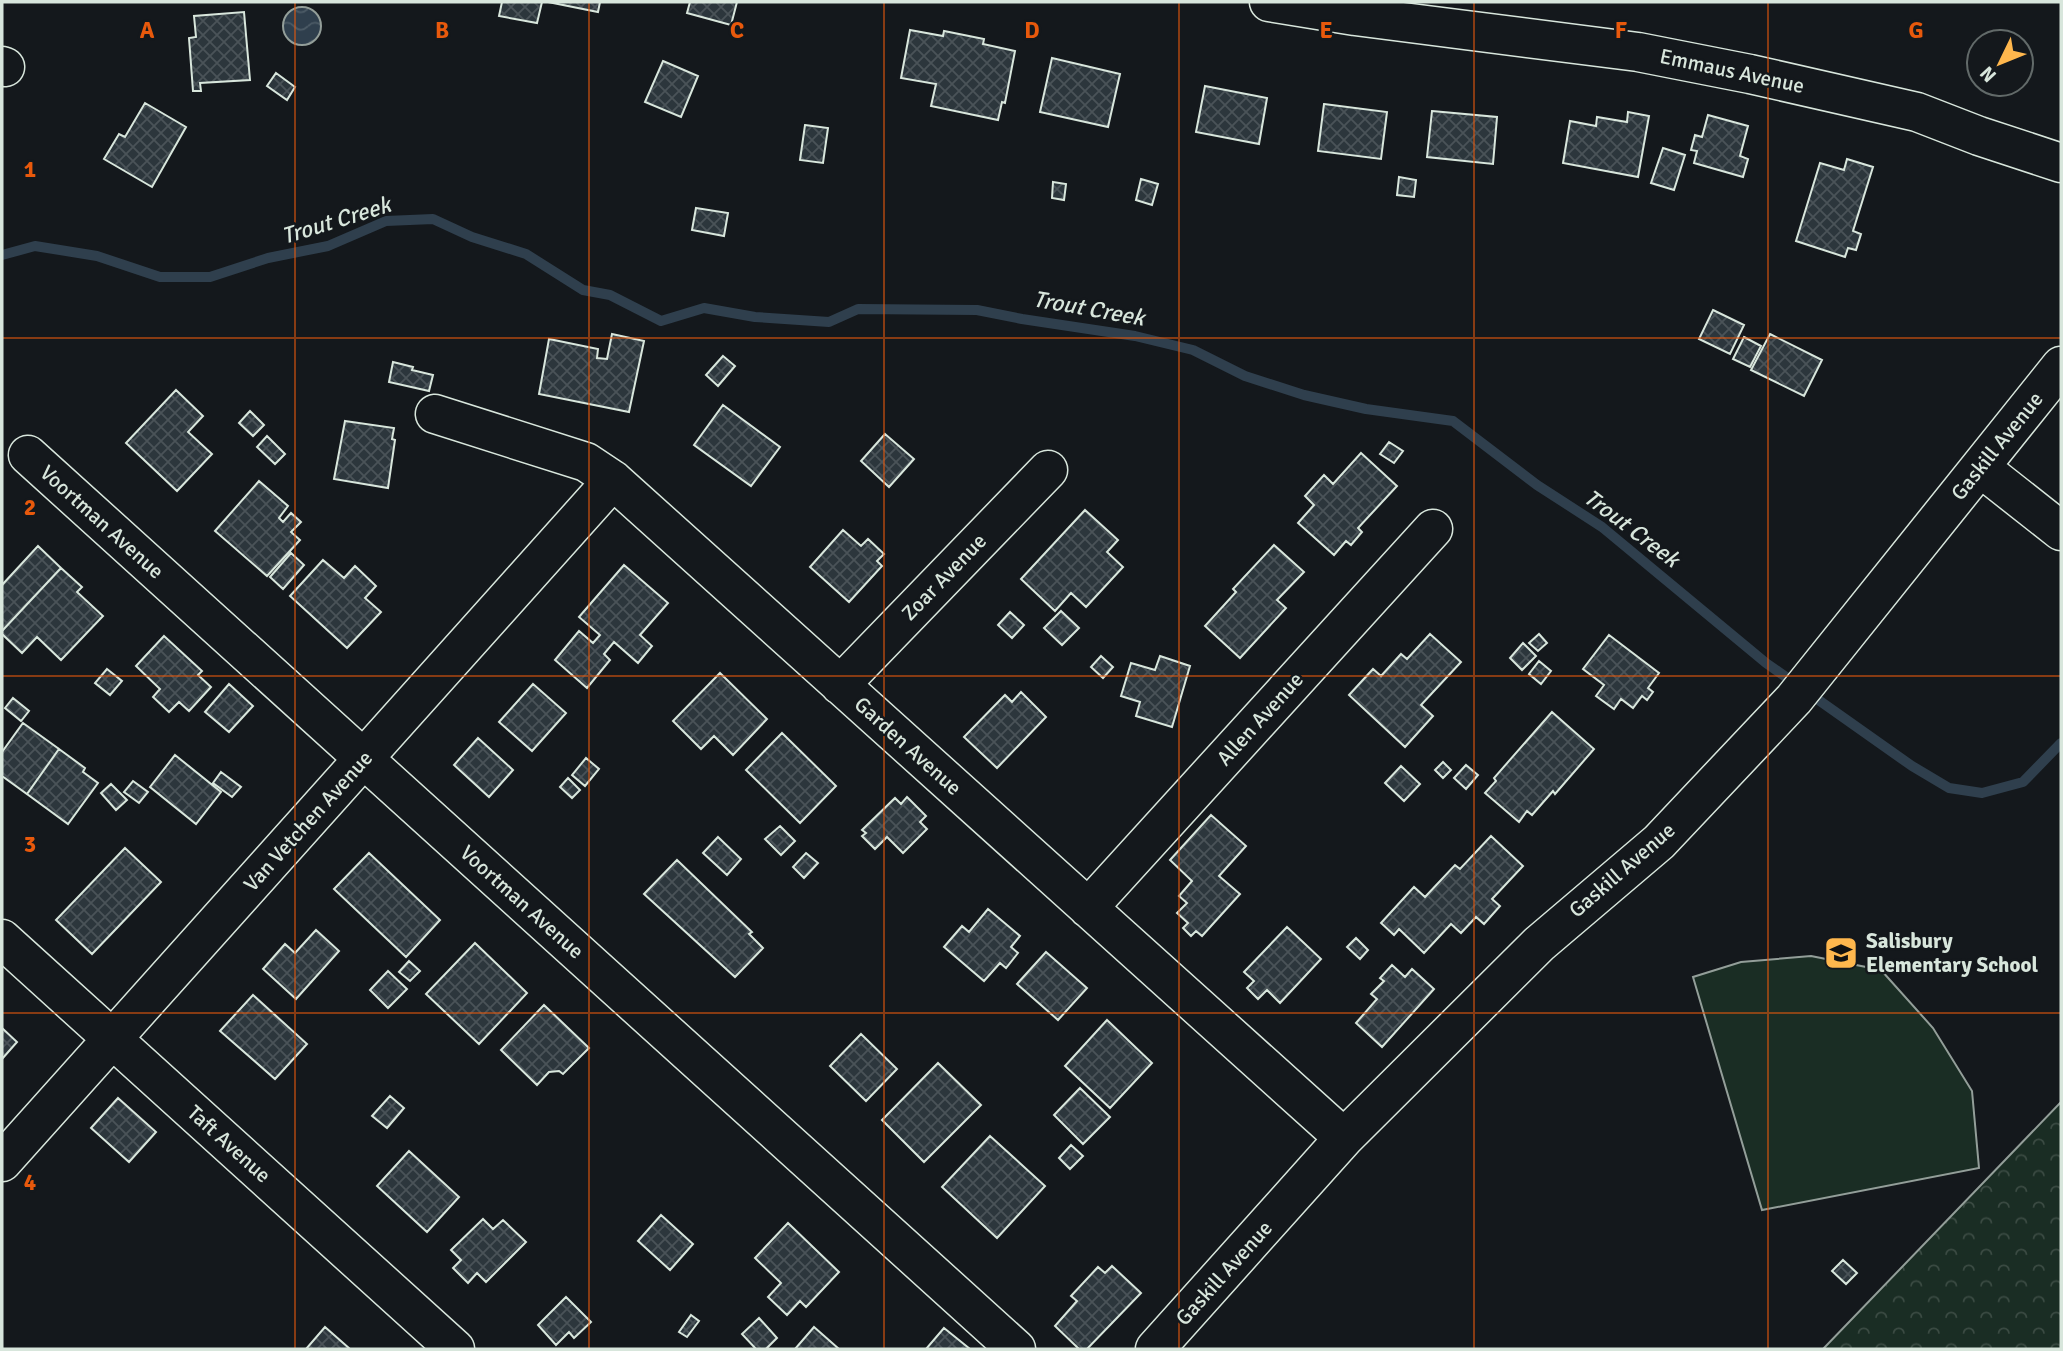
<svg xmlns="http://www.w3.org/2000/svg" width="2063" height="1351" font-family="Signika,sans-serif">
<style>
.forest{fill:url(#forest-crowns);stroke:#939e99;stroke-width:2}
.green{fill:#1a2d24;stroke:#939e99;stroke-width:2}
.water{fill:url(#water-waves);stroke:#939e99;stroke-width:2}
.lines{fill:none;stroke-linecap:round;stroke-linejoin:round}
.stream{stroke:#2f3f4d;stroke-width:10}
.building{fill:url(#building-cross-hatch);stroke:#d8e6dc;stroke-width:2}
.minor-casing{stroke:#d8e6dc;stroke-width:41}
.major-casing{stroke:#d8e6dc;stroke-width:41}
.minor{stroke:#14181c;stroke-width:38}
.major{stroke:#14181c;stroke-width:38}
.grid{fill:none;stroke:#e8590c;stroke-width:2;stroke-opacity:0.55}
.labels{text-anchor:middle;stroke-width:5;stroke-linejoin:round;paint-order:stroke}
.street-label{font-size:21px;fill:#d8e6dc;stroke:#14181c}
.poi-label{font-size:21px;font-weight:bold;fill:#d8e6dc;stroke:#14181c;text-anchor:start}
.water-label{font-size:23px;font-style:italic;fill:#d8e6dc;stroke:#14181c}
.grid-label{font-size:23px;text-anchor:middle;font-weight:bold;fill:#e8590c;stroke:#14181c;stroke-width:5;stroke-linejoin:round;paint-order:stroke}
</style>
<defs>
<pattern id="forest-crowns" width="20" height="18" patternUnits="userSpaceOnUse" patternTransform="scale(1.75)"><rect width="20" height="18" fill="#1a2d24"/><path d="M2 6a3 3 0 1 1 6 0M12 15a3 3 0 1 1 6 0" fill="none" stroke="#3b4b43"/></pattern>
<pattern id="water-waves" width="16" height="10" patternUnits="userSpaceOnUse" patternTransform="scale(1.75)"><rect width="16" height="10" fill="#2f3f4d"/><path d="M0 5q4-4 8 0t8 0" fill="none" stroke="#4c5b66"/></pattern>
<pattern id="building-cross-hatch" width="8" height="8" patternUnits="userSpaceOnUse" patternTransform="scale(1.75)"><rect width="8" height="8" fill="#2c363c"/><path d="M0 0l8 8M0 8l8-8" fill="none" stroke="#4a5358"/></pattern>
</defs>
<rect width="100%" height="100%" fill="#14181c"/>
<path class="forest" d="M2061 1102V1349H1823Z"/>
<path class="green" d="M1811 956 1881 970 1933 1028 1972 1091 1979 1168 1762 1210 1693 977 1741 962Z"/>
<path class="water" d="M283 26a19 19 0 1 1 38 0a19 19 0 1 1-38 0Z"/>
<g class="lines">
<path class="stream" d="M2 255 35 246 97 256 160 277H210L268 258 328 246 386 221 433 219 472 237 526 254 583 290 610 295 661 321 704 308 755 317 829 322 858 309 977 310 1022 319 1135 336 1193 350 1245 376 1304 395 1366 409 1453 421 1537 485 1602 527 1766 663 1912 766 1949 788 1982 793 2023 782 2061 743"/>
</g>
<path class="building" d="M502 2H542L537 23 499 16Z
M548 2H600L598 12Z
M690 2H737L731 25 687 13Z
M244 12 250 80 200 83 201 91H193L189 38 196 37 194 16Z
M910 30 943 36 944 31 984 39 983 44 1015 51 1005 103 1002 102 998 120 931 106 936 84 901 78Z
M1052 58 1120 74 1108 127 1040 112Z
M663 61 698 76 681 117 645 102Z
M276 73 295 87 287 100 267 86Z
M1205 86 1267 98 1259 144 1196 132Z
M145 103 186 127 152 187 104 159 119 134 125 137Z
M1324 104 1387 112 1381 159 1318 151Z
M1432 111 1497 117 1493 164 1427 157Z
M1628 112 1649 116 1638 177 1563 163 1570 121 1596 126 1597 117 1627 122Z
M1708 115 1748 126 1740 156 1748 159 1743 177 1694 163 1697 151 1691 150 1695 135 1702 137Z
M805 125 828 128 823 163 800 160Z
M1663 148 1685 155 1674 190 1651 183Z
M1847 159 1873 167 1853 231 1861 234 1856 250 1848 248 1845 257 1796 241 1820 163 1844 170Z
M1399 177 1416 180 1414 197 1397 195Z
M1141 179 1158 184 1152 205 1136 200Z
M1053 182 1066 184 1064 200 1052 198Z
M696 208 728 213 724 236 692 230Z
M1713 310 1744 325 1730 354 1699 339Z
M612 334 644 341 629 412 539 394 549 339 598 349 597 358 607 359Z
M1770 334 1822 360 1804 396 1751 370Z
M1744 337 1761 346 1750 367 1733 359Z
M723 356 735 366 718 386 706 375Z
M393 362 413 367 412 370 433 375 429 391 389 382Z
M176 390 203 416 188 432 212 454 177 491 126 443Z
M723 405 780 447 751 486 694 445Z
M250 411 264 425 253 436 239 423Z
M345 421 394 428 392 439 395 440 388 488 334 479Z
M885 434 914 459 889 487 861 461Z
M267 436 285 454 275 464 257 447Z
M1389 442 1403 451 1394 463 1380 454Z
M1361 453 1397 486 1358 528 1362 532 1351 545 1346 541 1334 555 1298 523 1314 505 1305 496 1324 475 1333 484Z
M259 481 288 506 279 518 283 522 291 513 301 522 291 532 300 540 267 576 215 531Z
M1085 510 1118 540 1107 552 1123 567 1086 607 1071 593 1055 611 1021 579Z
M843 530 861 546 868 539 884 554 877 561 882 566 849 602 810 567Z
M1274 545 1304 572 1277 600 1286 608 1240 658 1205 626 1236 592 1233 589Z
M38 546 61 568 2 631V585Z
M291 553 304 565 283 589 270 577Z
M323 560 344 578 355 566 376 586 365 598 381 612 347 648 290 596Z
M624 565 668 603 640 635 652 646 638 663 614 642 604 654 610 660 587 688 555 660 579 631 593 643 600 635 579 617Z
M61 568 82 587 77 592 103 616 61 660 37 637 22 653 2 634V631Z
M1061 611 1079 628 1062 645 1044 628Z
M1010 612 1024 625 1012 638 998 625Z
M1430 634 1461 662 1421 705 1433 716 1405 747 1349 695 1373 669 1381 676 1401 654 1407 659Z
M1539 634 1547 643 1538 651 1529 643Z
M1609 635 1659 673 1648 688 1653 692 1647 700 1642 696 1633 708 1621 699 1614 709 1596 696 1604 685 1583 669Z
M164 636 202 671 198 675 211 687 189 711 179 702 169 712 153 697 160 689 136 666Z
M1523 643 1536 656 1522 670 1510 658Z
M1101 656 1113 667 1103 678 1091 667Z
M1160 656 1190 666 1172 727 1136 716 1140 702 1121 696 1131 663 1155 670Z
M1539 661 1551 671 1541 684 1529 674Z
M107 669 122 681 110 695 95 683Z
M720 673 767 719 733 755 714 736 701 749 673 721Z
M229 684 253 706 229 732 205 712Z
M533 684 566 713 532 751 499 722Z
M1021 692 1046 717 997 768 964 737 1005 695 1012 702Z
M13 698 29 711 21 721 5 708Z
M1552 712 1594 749 1555 794 1553 791 1532 815 1527 811 1519 822 1485 793 1496 781 1494 778Z
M23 723 59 749 27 794 2 776V752Z
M782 733 836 786 800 823 746 770Z
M478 738 513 770 489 797 454 765Z
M59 749 85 768 83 772 98 783 68 824 27 794Z
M175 755 221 792 196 824 150 787Z
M586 758 599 769 585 786 572 775Z
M1443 762 1451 770 1443 778 1435 770Z
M1466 765 1478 775 1466 789 1454 778Z
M1401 766 1420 784 1404 801 1385 783Z
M221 772 241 787 232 797 213 783Z
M568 778 580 790 572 798 560 787Z
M133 781 148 792 139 803 124 792Z
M111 784 127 800 116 810 101 793Z
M907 797 926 816 920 822 927 829 903 853 887 837 875 849 862 836 866 833 862 830 895 798 901 804Z
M1211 815 1246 846 1219 876 1240 894 1202 936 1196 931 1191 936 1183 928 1188 923 1177 913 1187 903 1179 896 1192 881 1170 860Z
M780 826 795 841 781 855 765 839Z
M1491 836 1523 866 1492 899 1500 906 1484 924 1476 917 1461 933 1451 924 1424 953 1399 929 1394 935 1381 923 1414 887 1425 897 1455 865 1460 869Z
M718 837 741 859 727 875 703 853Z
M125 848 161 882 92 954 56 920Z
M369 853 440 920 406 957 334 889Z
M806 853 818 863 804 878 793 867Z
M677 860 752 932 749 934 763 948 735 977 644 894Z
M988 909 1020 936 1011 947 1018 953 1006 968 1000 963 984 981 944 947 962 926 969 932Z
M1287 927 1321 959 1280 1003 1267 990 1258 999 1247 988 1254 981 1244 972Z
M316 930 339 951 296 999 263 969 285 944 295 953Z
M1356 938 1368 950 1360 959 1347 947Z
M475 943 527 993 479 1044 426 994Z
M1046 952 1087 988 1058 1020 1017 984Z
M409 961 420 971 410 981 399 972Z
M1392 965 1405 977 1412 969 1434 989 1382 1047 1356 1023 1377 999 1371 994 1384 981 1380 978Z
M388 971 407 989 388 1008 370 990Z
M253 995 307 1044 275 1079 220 1031Z
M544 1005 589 1048 563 1074 559 1071 549 1072 537 1085 501 1050Z
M1107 1020 1152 1063 1110 1108 1065 1066Z
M2 1028 17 1042 2 1059Z
M861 1034 897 1069 866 1101 830 1066Z
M938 1063 981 1105 924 1162 882 1120Z
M1080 1088 1110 1117 1083 1144 1054 1115Z
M390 1096 404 1108 387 1128 372 1116Z
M118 1098 156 1132 129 1162 91 1128Z
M990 1136 1045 1186 997 1238 942 1187Z
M1071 1145 1083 1156 1070 1169 1059 1158Z
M409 1151 459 1197 427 1232 377 1186Z
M661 1215 693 1244 670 1270 638 1241Z
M483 1219 493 1229 503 1220 526 1242 486 1282 477 1273 468 1283 453 1268 461 1260 451 1250Z
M788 1223 839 1272 806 1307 800 1301 787 1315 768 1297 781 1283 755 1258Z
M1843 1260 1857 1273 1846 1284 1832 1271Z
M1112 1266 1141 1293 1087 1349H1079L1055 1326 1077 1301 1071 1296 1098 1267 1105 1273Z
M566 1297 591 1322 574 1338 569 1332 556 1345 538 1325Z
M691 1315 699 1321 687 1337 679 1332Z
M759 1318 777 1338 766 1349H756L742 1334Z
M325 1327 350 1349H306Z
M814 1327 839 1349H795Z
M944 1328 970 1349H926Z"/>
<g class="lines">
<defs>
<path id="minor" d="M2 66 5 67
M435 414 586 462 613 480 1344 1138
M28 455 1016 1349
M1981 468 2061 531
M840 685 1048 470
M1088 908 1433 529
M2 939 455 1349
M2 1162 613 480
M1155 1349 1344 1138 1539 944 1659 842 1794 699 2061 366"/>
<path id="major" d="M1269 2 1355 16 1638 52 1750 74 1917 112 1979 136 2061 163"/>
</defs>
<use href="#minor" class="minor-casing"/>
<use href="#major" class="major-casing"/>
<use href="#minor" class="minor"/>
<use href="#major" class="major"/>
</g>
<path class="grid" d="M295 2V1349M589 2V1349M884 2V1349M1179 2V1349M1474 2V1349M1768 2V1349M2 338H2061M2 676H2061M2 1013H2061"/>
<defs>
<symbol id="school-square" viewBox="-11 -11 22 22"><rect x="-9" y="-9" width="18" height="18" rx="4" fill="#ffb74d" stroke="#14181c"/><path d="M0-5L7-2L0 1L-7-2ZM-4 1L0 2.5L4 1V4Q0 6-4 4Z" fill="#111"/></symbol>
</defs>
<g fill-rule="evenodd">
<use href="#school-square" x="1822" y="934" width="38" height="38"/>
</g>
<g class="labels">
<g class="street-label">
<text transform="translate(1732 71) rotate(12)" y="7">Emmaus Avenue</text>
<text transform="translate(1997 446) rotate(-51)" y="7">Gaskill Avenue</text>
<text transform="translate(102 522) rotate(42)" y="7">Voortman Avenue</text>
<text transform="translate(944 577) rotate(-46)" y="7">Zoar Avenue</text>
<text transform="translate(1260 719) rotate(-48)" y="7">Allen Avenue</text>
<text transform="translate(908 746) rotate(42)" y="7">Garden Avenue</text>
<text transform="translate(308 821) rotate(-48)" y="7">Van Vetchen Avenue</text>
<text transform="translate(1622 870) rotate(-41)" y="7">Gaskill Avenue</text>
<text transform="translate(522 902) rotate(42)" y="7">Voortman Avenue</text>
<text transform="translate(229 1144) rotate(42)" y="7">Taft Avenue</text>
<text transform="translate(1224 1273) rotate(-48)" y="7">Gaskill Avenue</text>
</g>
<g class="poi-label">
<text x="1866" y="948">Salisbury<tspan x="1866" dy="24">Elementary School</tspan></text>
</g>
<g class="water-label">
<text transform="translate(336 220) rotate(-17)" y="8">Trout Creek</text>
<text transform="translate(1089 308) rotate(10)" y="8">Trout Creek</text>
<text transform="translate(1632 528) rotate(37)" y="8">Trout Creek</text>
</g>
</g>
<g class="grid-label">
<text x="147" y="38">A</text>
<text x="442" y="38">B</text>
<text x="737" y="38">C</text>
<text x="1032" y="38">D</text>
<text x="1326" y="38">E</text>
<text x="1621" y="38">F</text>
<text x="1916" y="38">G</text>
<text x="30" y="177">1</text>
<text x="30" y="515">2</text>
<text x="30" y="852">3</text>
<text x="30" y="1190">4</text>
</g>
<rect width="2063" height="1351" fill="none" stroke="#d8e6dc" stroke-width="7"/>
<g transform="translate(2000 63) rotate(227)"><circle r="33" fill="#14181c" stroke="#626a69" stroke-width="2"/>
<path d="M0-5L12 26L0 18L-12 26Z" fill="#ffb74d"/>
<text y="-10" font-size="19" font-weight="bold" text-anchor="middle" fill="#d8e6dc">N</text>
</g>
</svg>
